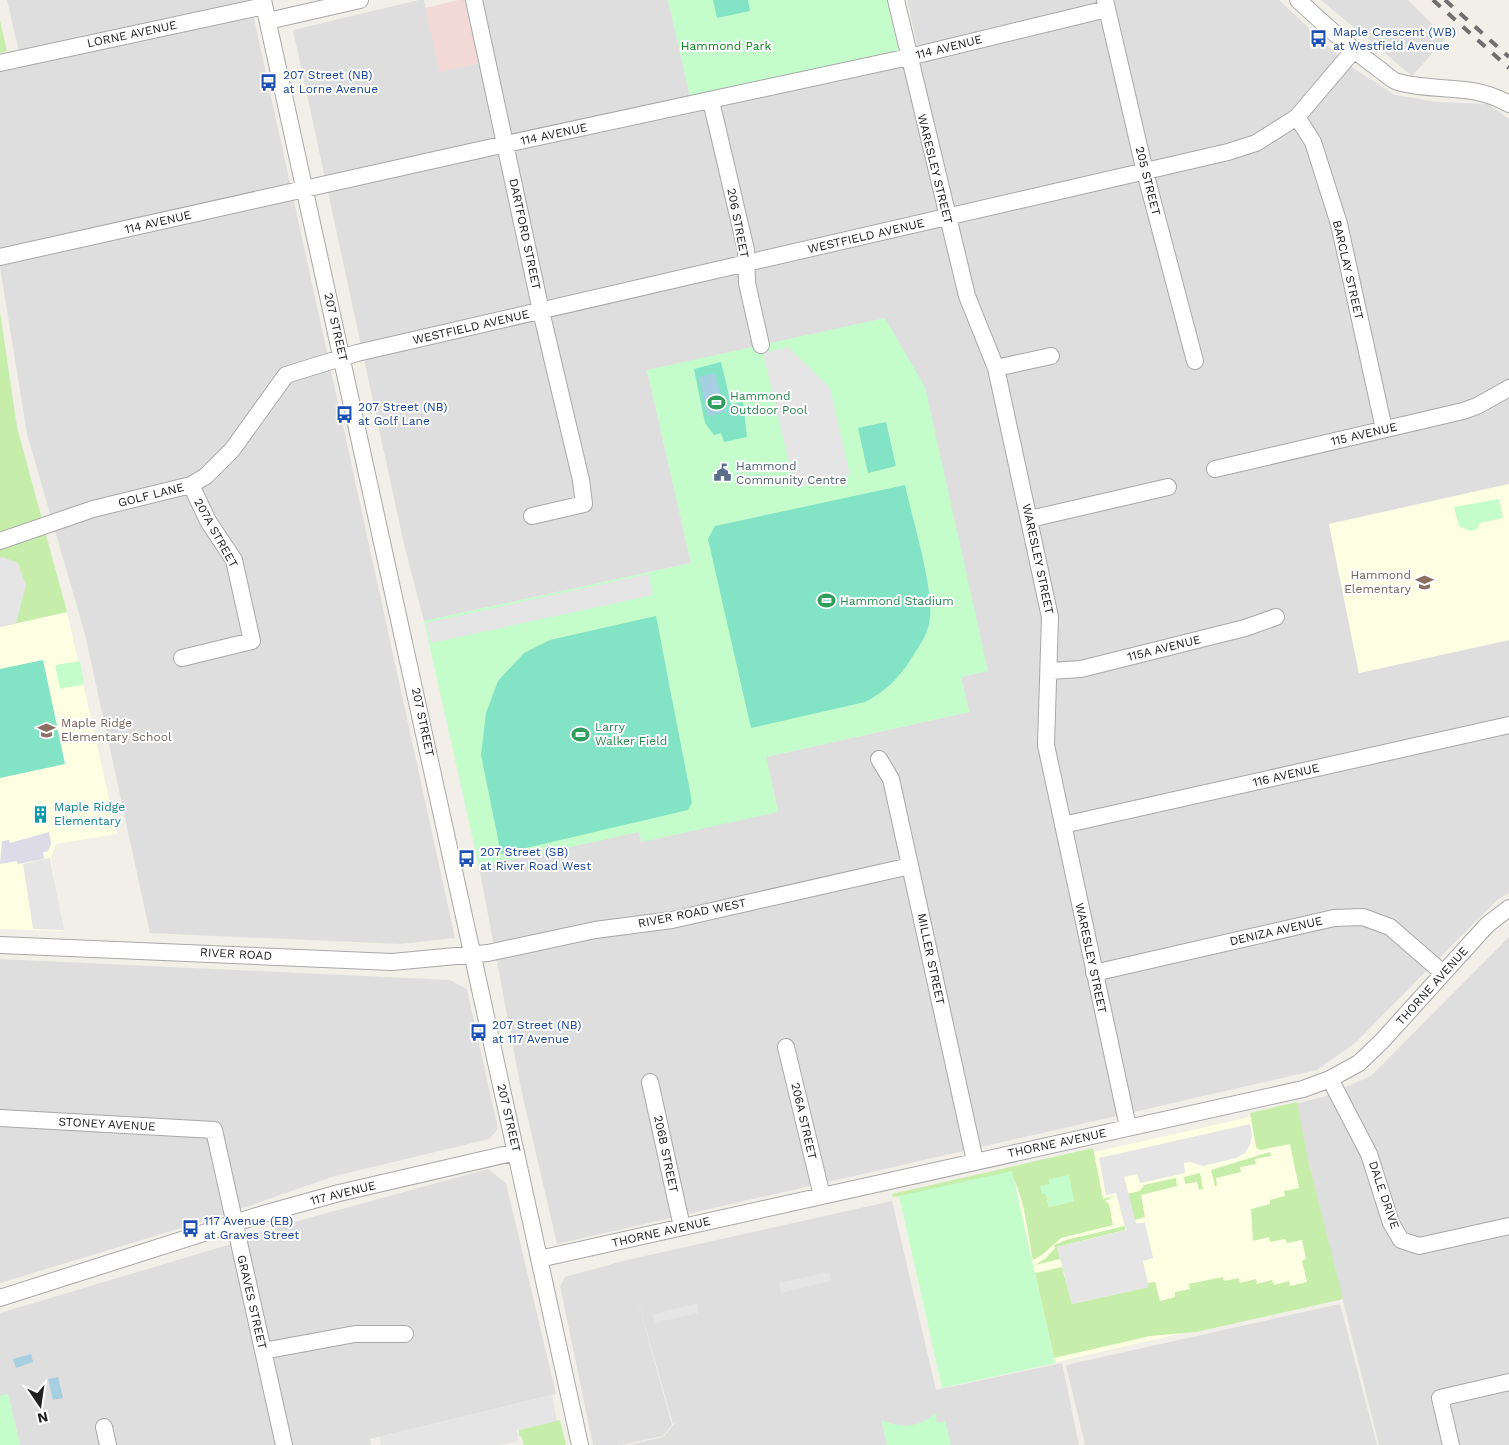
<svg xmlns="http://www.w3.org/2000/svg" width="1509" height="1445" font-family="'Work Sans',sans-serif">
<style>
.residential{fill:#dfdede}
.commercial{fill:#f2d9d6}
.education{fill:#fdffe3}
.grass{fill:#c7edab;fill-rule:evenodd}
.park{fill:#c4fccc}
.pitch{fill:#82e3c5}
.parking{fill:#e5e5e5}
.plaza{fill:#dcdbe7}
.water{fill:#a6cfe1}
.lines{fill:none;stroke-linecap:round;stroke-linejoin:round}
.minor-casing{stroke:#a8a8a8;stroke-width:18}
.minor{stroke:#fff;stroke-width:16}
.rail{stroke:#6f6f6f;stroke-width:4;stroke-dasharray:10 10;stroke-linecap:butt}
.labels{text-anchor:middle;stroke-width:4;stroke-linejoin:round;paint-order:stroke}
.transit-label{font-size:12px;fill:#164399;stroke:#fff;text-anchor:start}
.street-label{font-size:12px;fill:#212121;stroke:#fff}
.park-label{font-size:12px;fill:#07871b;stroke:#fff}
.leisure-label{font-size:12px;fill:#27864d;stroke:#fff;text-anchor:start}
.service-label{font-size:12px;fill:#4e5e75;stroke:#fff;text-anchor:start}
.education-label{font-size:12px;fill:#785e54;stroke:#fff;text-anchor:end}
.culture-label{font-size:12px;fill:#0d838f;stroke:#fff;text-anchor:start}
</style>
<rect width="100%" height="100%" fill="#f1efe7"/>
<path class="residential" d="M7 0H250L455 938 400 944 150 933 85 634 27 434 0 267V58L19 52Z
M419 0H424L440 71 479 63 464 0H668L691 100 899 53 917 45 907 0H1279L1347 64 1395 95 1438 102 1488 104 1509 119V484L1329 524 1359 673 1509 640V893L1497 900 1354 1044 1317 1070 557 1244 521 1089 479 867 639 831 641 842 778 811 766 757 969 712 961 677 988 670 647 370 691 563 424 621 403 540 293 30Z
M1321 0H1408L1446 38 1412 76Z
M1509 937V1445H1379L1294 1104 1323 1097 1371 1076Z
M0 959 450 980 467 989 498 1129 489 1139 335 1176 211 1219 0 1283Z
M488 1169 506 1183 556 1394 370 1439 371 1445H20L8 1395 0 1396V1313L228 1245 276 1227Z
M892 1201 936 1390 1062 1363 1079 1445H628L663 1437 678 1420 673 1424 634 1287 672 1425 663 1436 621 1445H593L560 1286 565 1277 627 1260Z
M1340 1304 1377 1445H1085L1066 1365Z"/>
<path class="commercial" d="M459 0H464L479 63 440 72 425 8Z"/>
<path class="education" d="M1509 484V640L1359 673 1329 524Z
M67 612 117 834 56 844 51 858 63 931 0 929V627Z
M1294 1107 1337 1298 942 1388 899 1196Z"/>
<path class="grass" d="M0 21 7 51 0 53Z
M0 312 17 427 67 612 0 627Z
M1297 1102 1308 1160 1343 1299 1196 1332 1150 1336 1054 1358 1035 1273 1062 1267 1072 1304 1148 1287V1283L1155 1282 1160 1301 1175 1297V1292L1190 1289 1189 1284 1223 1277 1224 1281 1239 1278 1240 1283 1256 1279 1257 1284 1272 1280 1274 1285 1289 1281 1290 1286 1307 1282 1302 1261 1306 1259 1302 1240 1287 1243 1285 1239 1270 1242 1269 1237 1253 1241 1251 1209 1270 1204V1200L1285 1196 1284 1191 1299 1188 1290 1144 1260 1150 1256 1147 1250 1113Z
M1093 1148 1103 1199 1115 1196 1105 1201 1109 1204 1113 1225 1061 1238 1042 1255 1033 1260C1029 1241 1023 1187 1010 1175L911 1196 893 1197 892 1194ZM1049 1179 1074 1201 1049 1207 1046 1194 1050 1184Z
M1270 1152 1271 1156 1255 1159 1256 1164 1240 1167 1241 1172 1216 1178 1217 1186H1215L1211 1170Z
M1200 1173 1203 1189 1199 1190 1197 1182 1185 1184 1184 1177Z
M1176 1178 1177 1186 1141 1195 1145 1217 1135 1220 1127 1194 1140 1191 1144 1185Z
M1125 1226V1230L1057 1247 1060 1259 1035 1265 1046 1258 1055 1248 1054 1245 1066 1240Z
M560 1420 566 1445H524L521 1436H519V1430Z"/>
<path class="park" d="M668 0H887L899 53 691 101Z
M885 318 925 387 988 671 961 677 969 712 766 757 778 812 642 842 639 832 479 867 424 621 691 563 647 370Z
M1499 499 1503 518 1480 523 1477 529 1470 531 1459 526 1454 507Z
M80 661 84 684 60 689 55 665Z
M1012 1171 1055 1363 942 1388 899 1196Z
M1069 1175 1074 1201 1049 1207 1046 1194H1042L1040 1186 1050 1184 1049 1179Z
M8 1394 20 1445H0V1396Z
M935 1414 937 1423 945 1421 951 1445H887L881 1420C900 1428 918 1428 935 1414Z"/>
<path class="pitch" d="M713 0H748L750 11 717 18Z
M721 362 731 404 743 402 747 437 724 442 721 433 714 435 705 423 694 369Z
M886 422 896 466 868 473 858 428Z
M905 485C912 519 936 593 929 624 926 637 918 648 911 659 899 678 885 692 865 702L751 728 708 539 715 526Z
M656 616 692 802 688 810 501 854 481 755 486 713 498 681 524 653 550 640Z
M43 660 65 764 0 778V669Z"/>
<path class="parking" d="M788 347 830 388 850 475 795 488 763 353Z
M3 557 18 563 26 585 16 623 0 627V558Z
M648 574 653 595 431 643 426 623Z
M50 858 64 930 33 929 23 864Z
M1250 1124 1252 1136 1250 1145 1245 1153 1236 1158 1203 1166 1190 1162 1184 1163 1185 1173 1140 1183 1137 1174 1124 1177 1136 1223H1145L1153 1258 1143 1261 1149 1287 1072 1304 1057 1247 1126 1230 1116 1193 1106 1195 1099 1158Z
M829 1272 831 1281 781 1293 779 1283Z
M698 1303V1313L655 1323 653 1314Z
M552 1395 557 1421 517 1430 519 1441 499 1445H381L379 1437Z"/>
<path class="plaza" d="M49 832 51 844 48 851 43 852 44 859 18 864 17 861 0 864 2 841 9 840 10 843Z"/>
<path class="water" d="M715 373 725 412 708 416 699 377Z
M31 1354 33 1362 16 1368 13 1359Z
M58 1377 63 1398 53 1400 48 1379Z"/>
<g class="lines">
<defs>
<path id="minor" d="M263 0 580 1445
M474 0 541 311 581 480 584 504 532 516
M896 0 967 296 996 368 1050 617 1046 745 1128 1127
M1105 0 1145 172 1195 361
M1298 0C1324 24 1350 48 1379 69 1385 73 1391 80 1398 82 1438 93 1471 82 1509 104
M268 21 360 0
M0 63 264 6
M711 101 746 250 747 283 761 345
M1297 117 1313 142 1339 224 1384 429
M0 257 506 144 909 57 1107 9
M996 368 1051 356
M1215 469 1463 411 1477 406 1509 388
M1030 519 1168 487
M0 541 93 509 191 485 206 476 232 450 286 375 357 353 1228 152 1256 143 1297 117 1353 51
M182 658 252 641 234 560 208 521 191 485
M1050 671 1081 669 1245 628 1276 617
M879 759 891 779 975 1161
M1063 825 1509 725
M0 945 392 962 488 953 595 930 672 920 910 866
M1094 973 1334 918 1363 917 1390 927 1443 973
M786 1047 822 1196
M1330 1079 1369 1154 1391 1223 1401 1240 1419 1246 1509 1226
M650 1082 682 1227
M0 1118 214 1130 284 1445
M539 1259 1303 1089 1330 1079 1359 1063 1382 1041 1487 925 1509 908
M0 1298 263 1214 339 1193 516 1152
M263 1351 355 1334H405
M104 1427 108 1445
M1451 1445 1440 1398 1509 1382"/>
</defs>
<use href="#minor" class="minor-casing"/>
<use href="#minor" class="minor"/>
<path class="rail" d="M1433 0 1509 68
M1445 0 1509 57"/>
</g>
<defs>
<symbol id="bus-bare" viewBox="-9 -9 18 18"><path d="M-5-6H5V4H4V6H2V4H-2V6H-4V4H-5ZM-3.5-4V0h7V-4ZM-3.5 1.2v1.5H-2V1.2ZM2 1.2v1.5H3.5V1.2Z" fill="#1a4fb4" stroke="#fff" stroke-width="2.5" paint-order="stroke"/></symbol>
<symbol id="stadium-bare" viewBox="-9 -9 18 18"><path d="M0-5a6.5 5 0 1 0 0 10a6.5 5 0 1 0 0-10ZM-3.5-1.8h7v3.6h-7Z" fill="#2e9e5b" stroke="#fff" stroke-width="2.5" paint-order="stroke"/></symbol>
<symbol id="civic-bare" viewBox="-9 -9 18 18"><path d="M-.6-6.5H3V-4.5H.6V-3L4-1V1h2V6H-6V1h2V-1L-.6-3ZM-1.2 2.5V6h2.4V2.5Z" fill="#5c6f8a" stroke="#fff" stroke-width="2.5" paint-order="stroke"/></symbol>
<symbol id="school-bare" viewBox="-9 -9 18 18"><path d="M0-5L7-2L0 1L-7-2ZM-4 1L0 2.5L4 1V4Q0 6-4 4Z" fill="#8d6e63" stroke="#fff" stroke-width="2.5" paint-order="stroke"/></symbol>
<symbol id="building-bare" viewBox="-9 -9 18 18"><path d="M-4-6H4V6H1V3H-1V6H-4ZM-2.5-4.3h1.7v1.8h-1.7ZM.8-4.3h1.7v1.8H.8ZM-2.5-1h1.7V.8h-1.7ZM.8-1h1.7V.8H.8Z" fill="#0f9aa8" stroke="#fff" stroke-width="2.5" paint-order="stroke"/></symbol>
</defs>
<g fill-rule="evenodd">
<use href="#bus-bare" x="1306" y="26" width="25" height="25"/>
<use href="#bus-bare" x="256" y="70" width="25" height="25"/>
<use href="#stadium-bare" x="704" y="390" width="25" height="25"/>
<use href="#bus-bare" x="332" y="402" width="25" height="25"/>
<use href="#civic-bare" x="710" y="460" width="25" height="25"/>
<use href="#school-bare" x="1412" y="570" width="25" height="25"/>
<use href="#stadium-bare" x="814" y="588" width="25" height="25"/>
<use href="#school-bare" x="34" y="718" width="25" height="25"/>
<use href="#stadium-bare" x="568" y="722" width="25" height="25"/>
<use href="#building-bare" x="28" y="802" width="25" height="25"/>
<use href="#bus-bare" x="454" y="846" width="25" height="25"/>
<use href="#bus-bare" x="466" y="1020" width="25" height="25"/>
<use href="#bus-bare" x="178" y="1216" width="25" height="25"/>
</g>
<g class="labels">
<g class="transit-label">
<text x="1333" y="36">Maple Crescent (WB)<tspan x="1333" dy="14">at Westfield Avenue</tspan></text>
<text x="283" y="79">207 Street (NB)<tspan x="283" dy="14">at Lorne Avenue</tspan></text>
<text x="358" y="411">207 Street (NB)<tspan x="358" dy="14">at Golf Lane</tspan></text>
<text x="480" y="856">207 Street (SB)<tspan x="480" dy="14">at River Road West</tspan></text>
<text x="492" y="1029">207 Street (NB)<tspan x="492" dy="14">at 117 Avenue</tspan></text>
<text x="204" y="1225">117 Avenue (EB)<tspan x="204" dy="14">at Graves Street</tspan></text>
</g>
<g class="street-label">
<text transform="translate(132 34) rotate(-12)" y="4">LORNE AVENUE</text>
<text transform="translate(949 47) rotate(-14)" y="4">114 AVENUE</text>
<text transform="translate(554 134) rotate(-12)" y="4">114 AVENUE</text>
<text transform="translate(935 169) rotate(76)" y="4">WARESLEY STREET</text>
<text transform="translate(1148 181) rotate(76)" y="4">205 STREET</text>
<text transform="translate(158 222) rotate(-13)" y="4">114 AVENUE</text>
<text transform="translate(738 223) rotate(79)" y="4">206 STREET</text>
<text transform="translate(525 234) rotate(78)" y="4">DARTFORD STREET</text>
<text transform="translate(866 236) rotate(-13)" y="4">WESTFIELD AVENUE</text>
<text transform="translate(1348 270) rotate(77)" y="4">BARCLAY STREET</text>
<text transform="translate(336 327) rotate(77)" y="4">207 STREET</text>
<text transform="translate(471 327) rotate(-13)" y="4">WESTFIELD AVENUE</text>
<text transform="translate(1364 434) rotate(-13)" y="4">115 AVENUE</text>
<text transform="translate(151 495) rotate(-14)" y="4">GOLF LANE</text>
<text transform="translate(216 533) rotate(61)" y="4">207A STREET</text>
<text transform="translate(1038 559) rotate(78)" y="4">WARESLEY STREET</text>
<text transform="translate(1164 648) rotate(-14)" y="4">115A AVENUE</text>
<text transform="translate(423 722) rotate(78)" y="4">207 STREET</text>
<text transform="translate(1286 775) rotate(-13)" y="4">116 AVENUE</text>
<text transform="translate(692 913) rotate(-11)" y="4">RIVER ROAD WEST</text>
<text transform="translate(1276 931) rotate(-13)" y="4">DENIZA AVENUE</text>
<text transform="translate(236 954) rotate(3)" y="4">RIVER ROAD</text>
<text transform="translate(1091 958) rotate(78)" y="4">WARESLEY STREET</text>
<text transform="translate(931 959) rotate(78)" y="4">MILLER STREET</text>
<text transform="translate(1432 986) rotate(-48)" y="4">THORNE AVENUE</text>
<text transform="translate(509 1118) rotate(77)" y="4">207 STREET</text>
<text transform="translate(804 1121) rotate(77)" y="4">206A STREET</text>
<text transform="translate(107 1124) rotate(3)" y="4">STONEY AVENUE</text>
<text transform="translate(1057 1143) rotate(-12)" y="4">THORNE AVENUE</text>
<text transform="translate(666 1154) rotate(78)" y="4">206B STREET</text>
<text transform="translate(343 1193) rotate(-14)" y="4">117 AVENUE</text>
<text transform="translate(1384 1195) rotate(71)" y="4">DALE DRIVE</text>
<text transform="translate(661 1232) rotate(-13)" y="4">THORNE AVENUE</text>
<text transform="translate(252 1302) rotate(77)" y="4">GRAVES STREET</text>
</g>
<g class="park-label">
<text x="726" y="50">Hammond Park</text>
</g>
<g class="leisure-label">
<text x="730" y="400">Hammond<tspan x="730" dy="14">Outdoor Pool</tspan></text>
<text x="840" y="605">Hammond Stadium</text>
<text x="595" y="731">Larry<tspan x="595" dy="14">Walker Field</tspan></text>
</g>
<g class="service-label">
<text x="736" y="470">Hammond<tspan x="736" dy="14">Community Centre</tspan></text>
</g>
<g class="education-label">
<text x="1411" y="579">Hammond<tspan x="1411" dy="14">Elementary</tspan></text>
<text x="61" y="727" text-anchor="start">Maple Ridge<tspan x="61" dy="14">Elementary School</tspan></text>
</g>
<g class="culture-label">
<text x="54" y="811">Maple Ridge<tspan x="54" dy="14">Elementary</tspan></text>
</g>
</g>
<g transform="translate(40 1405) rotate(167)" stroke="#ffffff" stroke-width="4" paint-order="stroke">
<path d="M0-4L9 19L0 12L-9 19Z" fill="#212121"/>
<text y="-8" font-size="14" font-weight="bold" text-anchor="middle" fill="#212121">N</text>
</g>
</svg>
